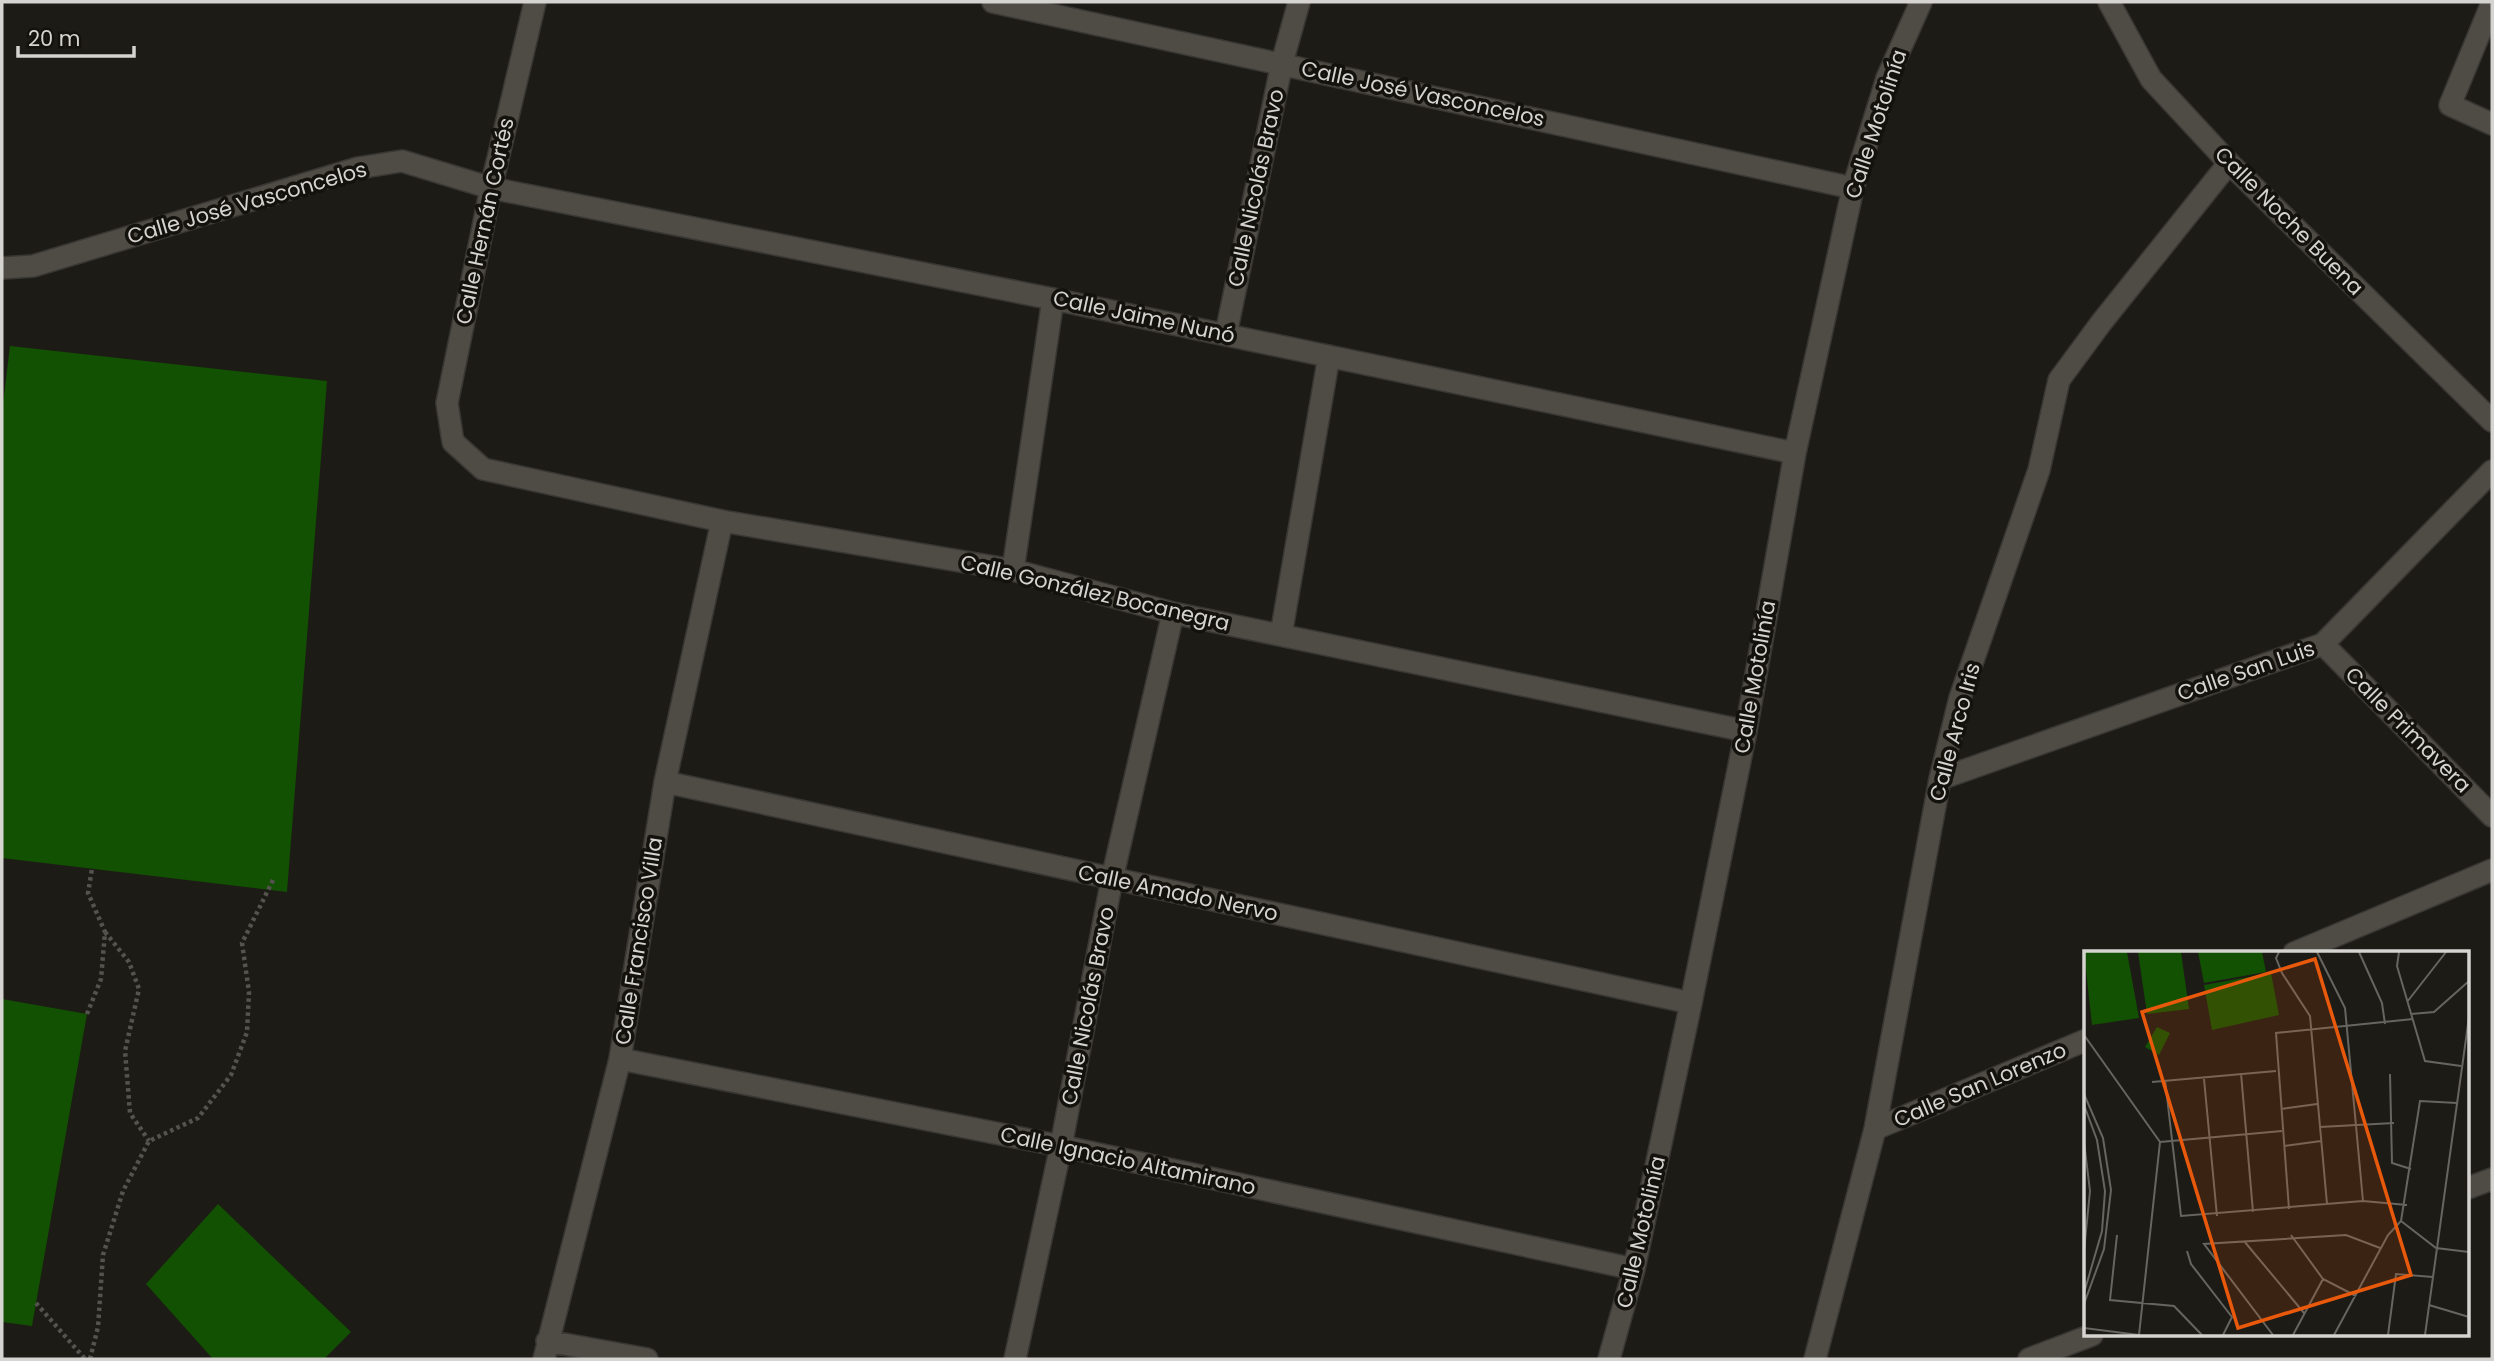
<svg xmlns="http://www.w3.org/2000/svg" width="2494" height="1361" font-family="Poppins,sans-serif">
<style>
.pitch{fill:#125002}
.lines{fill:none;stroke-linecap:round;stroke-linejoin:round}
.minor-casing{stroke:#393734;stroke-width:24}
.path{stroke:#54534e;stroke-width:4.5;stroke-dasharray:3.5 3.5;stroke-linecap:butt}
.minor{stroke:#4e4c45;stroke-width:21}
.labels{text-anchor:middle;stroke-width:7;stroke-linejoin:round;paint-order:stroke}
.street-label{font-size:21px;fill:#d5d4d0;stroke:#14120d}
.inset-road{fill:none;stroke:#676560;stroke-width:2}
.view{fill:#e8590c;fill-opacity:0.15;stroke:#e8590c;stroke-width:3.5}
.inset-edge{fill:none;stroke:#d5d4d0;stroke-width:3.5}
</style>
<rect width="100%" height="100%" fill="#1d1b16"/>
<path class="pitch" d="M10 346 327 381 287 892 2 858V412Z
M2 999 87 1014 32 1326 2 1322Z
M218 1204 351 1332 324 1359H213L146 1284Z"/>
<g class="lines">
<defs>
<path id="minor" d="M535 2 491 188 447 403 453 442 483 469 722 521 1013 570 1173 613 1746 731
M993 2 1853 188
M2109 2 2151 79 2229 163 2492 421
M2492 3 2450 105 2492 124
M2 268 33 266 358 168 402 161 491 188 1053 299 1795 453
M1226 334 1282 63 1299 2
M1013 570 1053 299
M1281 635 1329 356
M2323 644 2492 816
M1940 779 2323 644 2492 471
M665 782 1691 1003
M2294 953 2492 870
M620 1059 1061 1146 1634 1269
M1875 1129 2086 1040
M2468 1188 2492 1179
M547 1341 647 1359
M544 1359 620 1059 665 782 722 521
M1015 1359 1061 1146 1112 879 1173 613
M1609 1359 1634 1269 1691 1003 1746 731 1795 453 1853 188 1887 78 1921 2
M1815 1359 1875 1129 1940 779 1960 698 2039 470 2059 380 2101 323 2229 163
M2029 1359 2092 1335"/>
</defs>
<use href="#minor" class="minor-casing"/>
<path class="path" d="M105 932 129 962 139 989 125 1051 130 1113 149 1141
M87 1014 101 979 105 932 88 893 92 869
M36 1303 85 1359
M90 1359 98 1327 103 1255 123 1191 149 1141 198 1118 231 1075 247 1032 249 992 242 943 274 878"/>
<use href="#minor" class="minor"/>
</g>
<g class="labels">
<g class="street-label">
<text transform="translate(1423 94) rotate(12)" y="7">Calle José Vasconcelos</text>
<text transform="translate(1876 124) rotate(-72)" y="7">Calle Motolinía</text>
<text transform="translate(1256 188) rotate(-78)" y="7">Calle Nicolás Bravo</text>
<text transform="translate(247 203) rotate(-16)" y="7">Calle José Vasconcelos</text>
<text transform="translate(485 221) rotate(-78)" y="7">Calle Hernán Cortés</text>
<text transform="translate(2289 221) rotate(45)" y="7">Calle Noche Buena</text>
<text transform="translate(1144 317) rotate(12)" y="7">Calle Jaime Nunó</text>
<text transform="translate(1095 593) rotate(13)" y="7">Calle González Bocanegra</text>
<text transform="translate(2246 671) rotate(-19)" y="7">Calle San Luis</text>
<text transform="translate(1755 677) rotate(-80)" y="7">Calle Motolinía</text>
<text transform="translate(2408 730) rotate(45)" y="7">Calle Primavera</text>
<text transform="translate(1955 732) rotate(-75)" y="7">Calle Arco Iris</text>
<text transform="translate(1178 893) rotate(12)" y="7">Calle Amado Nervo</text>
<text transform="translate(639 941) rotate(-81)" y="7">Calle Francisco Villa</text>
<text transform="translate(1088 1006) rotate(-79)" y="7">Calle Nicolás Bravo</text>
<text transform="translate(1980 1085) rotate(-23)" y="7">Calle San Lorenzo</text>
<text transform="translate(1128 1161) rotate(12)" y="7">Calle Ignacio Altamirano</text>
<text transform="translate(1641 1232) rotate(-77)" y="7">Calle Motolinía</text>
</g>
</g>
<g transform="translate(2084 951)">
<rect width="385" height="385" fill="#1d1b16"/>
<path d="M0 1H43L55 67 8 74ZM54 1H97L105 58 63 63ZM114 1H178L182 21 120 32ZM187 22 195 64 128 79 120 34ZM73 76 86 82 75 104 61 96Z" fill="#125002"/>
<path class="inset-road" d="M195 1 192 7 198 22 226 65 243 253M233 1 261 57 279 250M275 1 298 52 301 73M315 1 313 15 341 110 377 115M323 51 362 1M327 63 350 61 385 30M0 84 76 191 55 384M157 122 169 261M306 123 308 212 327 218M120 128 133 265M81 129 97 265 279 250 323 254M68 131 192 120M0 143 19 187 27 239 20 298 0 353M0 154 13 189 21 240 18 280 0 342M197 158 233 153M236 176 310 172M0 191 6 240 0 300M76 191 198 180M200 195 237 190M205 258 192 82 329 68M317 270 352 297 385 301M33 284 26 349 90 355 118 384M207 284 239 328 272 345M160 290 220 362M103 300 107 313 148 366 139 384M345 354 385 366M0 377 55 384M189 384 120 293 262 284 296 297M209 384 239 328M250 384 304 284 317 270 336 150 373 152M304 384 312 323 349 326M341 384 385 66"/>
<path class="view" d="M231 8 327 324 154 377 58 61Z"/>
<rect width="385" height="385" class="inset-edge"/>
</g>
<rect width="2494" height="1361" fill="none" stroke="#d5d4d0" stroke-width="7"/>
<path d="M18 46v10h116v-10" fill="none" stroke="#d5d4d0" stroke-width="3.5"/>
<text x="28" y="46" font-size="21" fill="#d5d4d0" stroke="#14120d" stroke-width="5" paint-order="stroke">20 m</text>
</svg>
